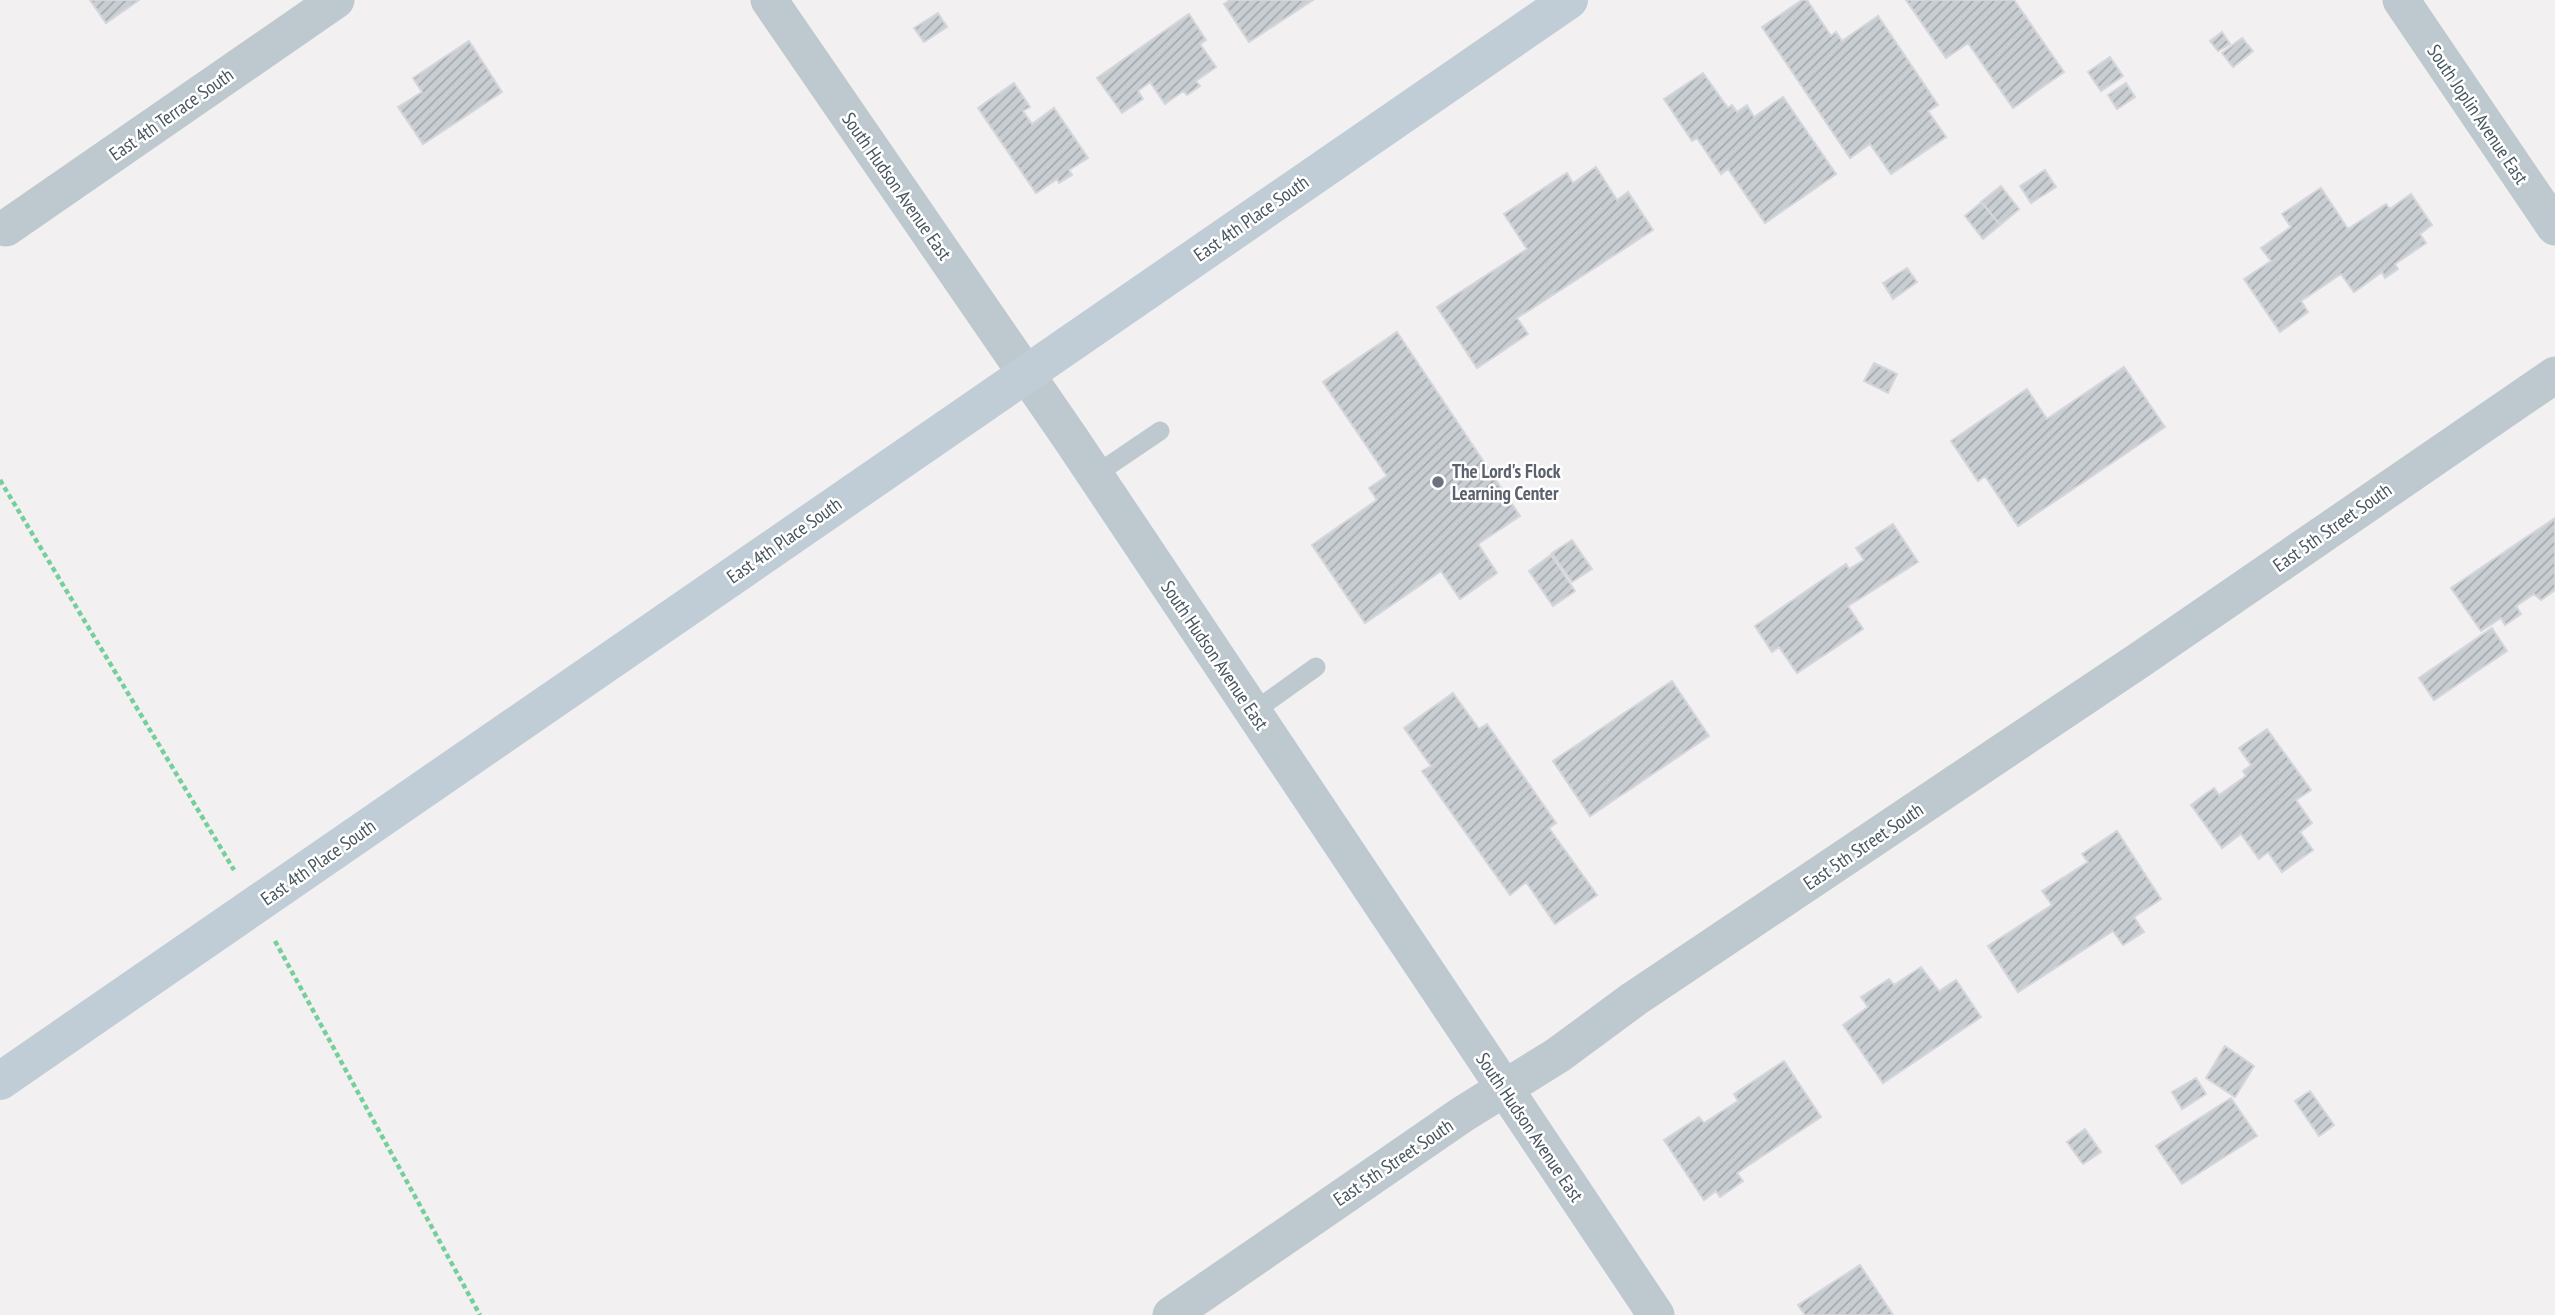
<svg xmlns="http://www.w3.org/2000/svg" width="2555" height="1315" font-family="'PT Sans Narrow',sans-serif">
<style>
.building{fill:url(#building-hatch);stroke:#d4d6db;stroke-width:2}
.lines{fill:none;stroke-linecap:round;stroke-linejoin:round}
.path{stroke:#74cf9a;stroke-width:4.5;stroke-dasharray:5 3.5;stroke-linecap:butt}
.lane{stroke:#bdc9cf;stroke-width:19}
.street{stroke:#bdc9cf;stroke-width:37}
.secondary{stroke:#c0cdd7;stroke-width:38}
.worship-dot{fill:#6b7280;stroke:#fff;stroke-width:2.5}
.labels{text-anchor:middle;stroke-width:5;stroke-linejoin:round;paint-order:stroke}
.street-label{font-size:19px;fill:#47555e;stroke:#fff}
.worship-label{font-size:19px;font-weight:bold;fill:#5b616d;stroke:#fff;text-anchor:start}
</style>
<defs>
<pattern id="building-hatch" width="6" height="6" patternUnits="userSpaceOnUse" patternTransform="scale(1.75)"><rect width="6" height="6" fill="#c9ced2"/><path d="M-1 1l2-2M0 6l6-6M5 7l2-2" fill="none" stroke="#a5aaae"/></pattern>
</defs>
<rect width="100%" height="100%" fill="#f2f0f0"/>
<path class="building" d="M90 0H139L106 23Z
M1230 0H1313L1249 42 1224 4Z
M1802 0H1807L1831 36 1836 32 1842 41 1878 16 1938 105 1928 111 1946 137 1891 174 1870 144 1850 158 1762 27Z
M1906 0H2014L2064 72 2013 108 1968 43 1946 58Z
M938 13 947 27 924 42 914 28Z
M1189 14 1206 40 1200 44 1216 67 1196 81 1200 86 1187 95 1183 91 1165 104 1150 82 1138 91 1143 99 1122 113 1097 78Z
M2222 32 2230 44 2218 51 2210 41Z
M2242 38 2253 51 2233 67 2222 53Z
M469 41 502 92 423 144 398 107 422 92 413 78Z
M2110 57 2123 76 2101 91 2088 72Z
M1703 73 1728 108 1732 105 1737 112 1747 105 1754 117 1783 97 1836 174 1765 223 1728 169 1721 174 1697 138 1692 141 1664 99Z
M1014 83 1030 107 1023 111 1032 124 1054 108 1088 158 1069 170 1072 175 1059 183 1057 179 1036 193 978 108Z
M2126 83 2135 97 2117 109 2108 95Z
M1596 167 1617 200 1628 192 1653 230 1517 318 1528 334 1477 368 1437 307 1527 249 1504 214 1567 173 1573 183Z
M2045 170 2056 187 2031 203 2020 186Z
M2001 186 2019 209 2000 225 1981 202Z
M2321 188 2348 229 2386 204 2390 209 2411 194 2432 225 2420 234 2426 243 2395 264 2398 269 2385 278 2382 272 2354 292 2341 274 2301 301 2308 312 2280 332 2244 279 2271 261 2261 248 2291 227 2282 214Z
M1982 202 2000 225 1983 239 1965 216Z
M1907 268 1917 282 1893 299 1883 283Z
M1397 332 1520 516 1478 544 1497 573 1460 599 1441 571 1365 623 1312 545 1377 500 1369 488 1387 476 1323 382Z
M1874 363 1897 374 1888 393 1864 381Z
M2124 367 2165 427 2018 526 1985 476 1978 481 1951 441 2027 389 2047 419Z
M2555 518V590L2541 600 2534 594 2516 606 2521 614 2505 625 2501 618 2481 631 2451 588Z
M1893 524 1918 562 1848 606 1863 629 1797 673 1779 647 1772 652 1755 626 1846 564 1849 569 1864 560 1856 548Z
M1572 540 1592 569 1572 582 1552 553Z
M1551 555 1575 591 1553 606 1529 571Z
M2492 628 2507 651 2434 700 2419 678Z
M1672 681 1709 736 1590 816 1553 761Z
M1453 693 1479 729 1487 724 1556 823 1549 828 1597 895 1555 924 1526 882 1510 895 1422 771 1431 766 1404 728Z
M2267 729 2311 790 2296 800 2312 823 2300 832 2313 850 2282 872 2268 852 2259 859 2241 834 2222 848 2191 805 2214 788 2219 795 2246 776 2243 771 2251 765 2239 748Z
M2117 831 2161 899 2134 917 2144 932 2123 945 2113 931 2018 992 1988 946 2052 905 2042 891 2088 862 2082 854Z
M1921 967 1939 991 1956 980 1981 1017 1883 1083 1843 1025 1868 1007 1861 997 1889 979 1894 985Z
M2225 1046 2254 1066 2235 1097 2206 1078Z
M1784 1061 1821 1117 1737 1173 1743 1181 1720 1197 1716 1191 1704 1200 1664 1140 1699 1117 1704 1123 1738 1101 1734 1094Z
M2196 1078 2206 1094 2182 1109 2172 1092Z
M2310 1091 2334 1125 2319 1136 2295 1101Z
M2231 1098 2257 1136 2182 1184 2156 1146Z
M2085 1129 2101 1152 2083 1164 2067 1142Z
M1860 1265 1893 1315H1805L1798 1305Z"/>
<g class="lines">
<path class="path" d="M0 480 234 870
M275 941 480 1315"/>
<path class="lane" d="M1095 475 1160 431
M1253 712 1316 667"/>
<path class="street" d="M769 0 1073 442 1656 1315
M2401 0 2555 227
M6 228 336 0
M1171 1315 1463 1114 1558 1055 1634 999 2141 659 2555 375"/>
<path class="secondary" d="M0 1081 1569 0"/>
</g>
<circle class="worship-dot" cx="1438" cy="482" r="7"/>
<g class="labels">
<g class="street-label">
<text transform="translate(171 114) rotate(-35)" y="7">East 4th Terrace South</text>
<text transform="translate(2478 114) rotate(56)" y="7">South Joplin Avenue East</text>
<text transform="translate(897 186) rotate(55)" y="7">South Hudson Avenue East</text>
<text transform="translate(1251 218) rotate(-35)" y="7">East 4th Place South</text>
<text transform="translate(2332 527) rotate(-35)" y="7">East 5th Street South</text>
<text transform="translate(784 540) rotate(-35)" y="7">East 4th Place South</text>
<text transform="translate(1215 655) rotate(56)" y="7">South Hudson Avenue East</text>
<text transform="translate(1863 846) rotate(-34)" y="7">East 5th Street South</text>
<text transform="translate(318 862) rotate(-35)" y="7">East 4th Place South</text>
<text transform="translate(1530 1127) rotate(56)" y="7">South Hudson Avenue East</text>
<text transform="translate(1393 1162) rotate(-34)" y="7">East 5th Street South</text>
</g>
<g class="worship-label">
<text x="1452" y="478">The Lord's Flock<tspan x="1452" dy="22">Learning Center</tspan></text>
</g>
</g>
</svg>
